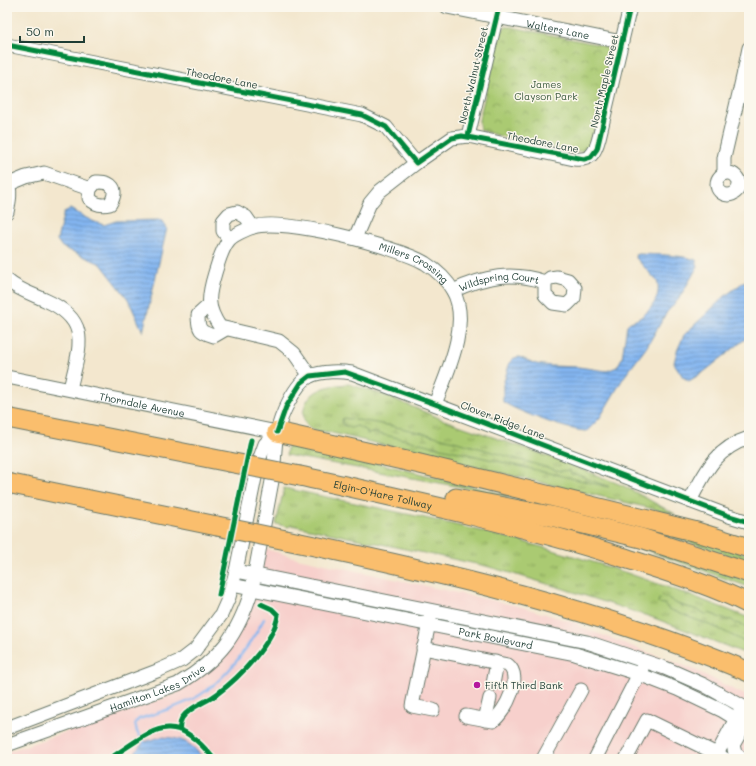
<svg xmlns="http://www.w3.org/2000/svg" width="756" height="766" font-family="Mali,sans-serif">
<style>
.built{fill:#f7d0cc}
.grass{fill:url(#grass-tufts);stroke:#648453}
.wetland{fill:url(#wetland-marsh);stroke:#648453}
.park{fill:url(#park-crowns);stroke:#648453}
.water{fill:url(#water-rules);stroke:#517992}
.lines{fill:none;stroke-linecap:round;stroke-linejoin:round}
.stream{stroke:#83b5f0;stroke-width:2.5}
.minor-casing{stroke:#69786a;stroke-width:15}
.highway-casing{stroke:#69786a;stroke-width:21}
.minor{stroke:#fff;stroke-width:13}
.highway{stroke:#fabe6d;stroke-width:19}
.highway-bridge-casing{stroke:#69786a;stroke-width:21;stroke-linecap:butt}
.highway-bridge{stroke:#fabe6d;stroke-width:19}
.cycleway-casing{stroke:#fbf7ec;stroke-width:8}
.cycleway{stroke:#00873e;stroke-width:5}
.poi-dot{fill:#b5179e;stroke:#fbf7ec;stroke-width:1.5}
.labels{text-anchor:middle;stroke-width:3;stroke-linejoin:round;paint-order:stroke}
.street-label{font-size:10px;fill:#1f3d34;stroke:#fbf7ec}
.park-label{font-size:10px;fill:#426044;stroke:#fbf7ec}
.poi-label{font-size:10px;fill:#1f3d34;stroke:#fbf7ec;text-anchor:start}
</style>
<defs>
<pattern id="grass-tufts" width="24" height="20" patternUnits="userSpaceOnUse"><rect width="24" height="20" fill="#aaca72"/><path d="M3 7l-1-3M5 7V3M7 7l1-3M15 17l-1-3M17 17v-4M19 17l1-3" fill="none" stroke="#8aa55e"/></pattern>
<pattern id="wetland-marsh" width="20" height="14" patternUnits="userSpaceOnUse"><rect width="20" height="14" fill="#aaca72"/><path d="M1 5h8M5 5V1M11 12h8M15 12V8" fill="none" stroke="#8aa55e"/></pattern>
<pattern id="park-crowns" width="20" height="18" patternUnits="userSpaceOnUse"><rect width="20" height="18" fill="#aaca72"/><path d="M2 6a3 3 0 1 1 6 0M12 15a3 3 0 1 1 6 0" fill="none" stroke="#8aa55e"/></pattern>
<pattern id="water-rules" width="6" height="5" patternUnits="userSpaceOnUse"><rect width="6" height="5" fill="#83b5f0"/><path d="M0 2.5h6" fill="none" stroke="#6b94c3"/></pattern>
</defs>
<rect width="100%" height="100%" fill="#fbf7ec"/>
<filter id="ink" filterUnits="userSpaceOnUse"><feTurbulence type="fractalNoise" baseFrequency=".025" numOctaves="2"/><feDisplacementMap in="SourceGraphic" scale="8" xChannelSelector="R" yChannelSelector="G"/><feConvolveMatrix kernelMatrix="1 2 1 2 8 2 1 2 1" color-interpolation-filters="sRGB"/></filter>
<filter id="wash" filterUnits="userSpaceOnUse"><feTurbulence type="fractalNoise" baseFrequency=".012" numOctaves="4" result="noise"/><feDisplacementMap in="SourceGraphic" scale="16" xChannelSelector="R" yChannelSelector="G"/><feGaussianBlur stdDeviation="0.9" result="paint"/><feColorMatrix in="noise" values="0 0 0 0 0 0 0 0 0 0 0 0 0 0 0 0 0 1.4 0 .05"/><feComposite in="paint" operator="in"/></filter>
<g filter="url(#wash)">
<rect width="100%" height="100%" fill="#f3e7ce"/>
<path class="built" d="M266 549 297 558 522 607 579 624 578 626 693 669 749 697V759H7V752L176 694 241 629Z"/>
<path class="grass" d="M349 384 384 395 444 420 556 459 624 486 675 514 328 432C324 431 319 432 316 431 299 427 301 405 311 396 321 386 336 385 349 384Z
M288 443 369 461 556 507 456 486 286 455Z
M284 488C372 507 462 524 549 549 617 568 683 592 749 618V655L654 618 558 587 486 566 291 525 289 527 276 524Z
M626 524 723 547 749 555V562L699 545Z
M629 544 749 581V587Z"/>
<path class="wetland" d="M343 418C417 427 489 452 560 471L570 470 571 474H576L609 487 394 437 374 433 367 434V431L357 426 351 428 343 425 342 421Z
M668 598 677 604 698 610 707 615 709 613 723 619 732 620 735 623 749 627V644L717 628 668 609 664 604 658 603 659 599Z"/>
<path class="park" d="M505 27H511L601 45 610 50 612 56 591 144 587 151C578 154 486 135 480 129L479 120 500 34Z"/>
<path class="water" d="M70 209 92 221 104 225 116 221 161 220 167 228 143 332 128 299 101 264 62 247 57 240 64 212Z
M639 254C658 255 677 254 696 260L698 266 678 300 667 312 646 348 624 377 599 419 587 431C569 431 519 412 503 402V385L510 362 514 358 519 357 536 364 551 366 578 367 607 371 617 367 622 358 627 325C630 321 634 321 638 319 651 311 662 296 657 281L636 258 635 255Z
M749 278V336L705 371 689 381 683 377 674 363 677 351 684 335 725 296Z
M161 737C183 738 190 742 204 759H129L144 742Z"/>
<g class="lines">
<path class="stream" d="M144 742 137 732 135 723 139 719C157 713 175 708 191 700 224 684 247 650 264 619"/>
</g>
</g>
<g filter="url(#ink)">
<g class="lines">
<defs>
<g id="minor">
<path id="s1" d="M447 7 622 42"/>
<path d="M7 45 362 115 386 127 416 163"/>
<path d="M744 72 749 48"/>
<path d="M468 136 499 7"/>
<circle cx="728" cy="184" r="11"/>
<path d="M724 174V158L744 72 749 73"/>
<path d="M7 181C12 190 9 203 7 212"/>
<path d="M96 182C112 181 119 189 110 204 101 206 95 205 89 198L90 189Z"/>
<path d="M9 184 26 177 44 173 90 189"/>
<path d="M355 238 370 203 380 191 416 163 452 138 468 136 574 159C591 161 595 153 599 138L630 7"/>
<path d="M229 239 223 231V221L229 214 237 212 246 217 253 227"/>
<path d="M557 277 568 280 575 288 574 298 567 305 553 303 545 295V282L550 278Z"/>
<path d="M7 280C18 290 32 294 45 300 93 321 79 348 70 389"/>
<path id="s2" d="M453 291C484 276 512 271 545 282"/>
<path d="M209 305 198 315C198 330 200 332 214 336L226 329"/>
<path id="s3" d="M310 376 294 353 279 341 220 327C206 306 208 296 215 273 218 263 222 248 229 240 233 235 247 229 253 227 283 217 398 247 425 263 436 270 447 280 453 291 471 323 447 373 435 404"/>
<path id="s4" d="M7 377 277 432"/>
<path d="M690 501C705 472 716 448 749 438"/>
<path d="M236 571 587 642 665 668 704 685 749 710"/>
<path id="s5" d="M232 585 575 654 636 673 677 689 723 711 749 727"/>
<path d="M430 618 412 706 433 710"/>
<path d="M423 648 508 665C523 677 506 711 493 721L466 716"/>
<path d="M493 684 496 668 495 662"/>
<path d="M485 720 490 698"/>
<path d="M7 728 157 671 182 660 195 650 221 615 229 597 236 571 258 463 265 444 277 432"/>
<path id="s6" d="M7 745 178 684C220 659 238 635 252 589 259 553 265 517 272 481 275 465 274 449 277 433 280 417 295 383 310 376 322 371 340 371 352 373L729 516 749 522"/>
<path d="M741 758 735 753 733 745 749 717"/>
<path d="M543 759 581 690"/>
<path d="M595 759 642 668"/>
<path d="M626 759 647 720 717 754"/>
<path d="M725 759 717 754 740 711"/>
</g>
<g id="highway">
<path d="M7 418 229 462"/>
<path d="M277 432 420 464 697 532 749 548"/>
<path id="s7" d="M300 476C408 500 516 523 622 557 665 571 709 584 749 604"/>
<path d="M7 483 217 526"/>
<path d="M456 498 551 516 641 538 749 573"/>
<path d="M286 540C444 573 600 609 749 672"/>
</g>
</defs>
<use href="#minor" class="minor-casing"/>
<use href="#highway" class="highway-casing"/>
<use href="#minor" class="minor"/>
<use href="#highway" class="highway"/>
<defs>
<path id="highway-bridge" d="M229 462 300 476
M217 526 286 540"/>
</defs>
<use href="#highway-bridge" class="highway-bridge-casing"/>
<use href="#highway-bridge" class="highway-bridge"/>
<defs>
<path id="cycleway" d="M7 45 362 115 386 127 416 163 452 138 462 136 584 159 591 157 597 149 630 7
M468 136 499 7
M277 432 286 407 301 383 310 376 345 372 435 404 729 516 749 522
M219 595 251 440
M179 730C180 727 180 721 182 718 189 707 207 702 217 694 239 678 274 642 278 615L272 609 261 604
M109 759C154 730 172 707 214 759"/>
</defs>
<use href="#cycleway" class="cycleway-casing"/>
<use href="#cycleway" class="cycleway"/>
</g>
</g>
<circle class="poi-dot" cx="477" cy="685" r="4"/>
<g class="labels">
<g class="street-label">
<text dy="4" stroke="none"><textPath href="#s1" startOffset="113">Walters Lane</textPath></text>
<text transform="translate(473 75) rotate(-77)" y="4">North Walnut Street</text>
<text transform="translate(222 78) rotate(11)" y="4">Theodore Lane</text>
<text transform="translate(604 81) rotate(-77)" y="4">North Maple Street</text>
<text transform="translate(543 142) rotate(11)" y="4">Theodore Lane</text>
<text dy="4" stroke="none"><textPath href="#s3" startOffset="396">Millers Crossing</textPath></text>
<text dy="4" stroke="none"><textPath href="#s2" startOffset="48">Wildspring Court</textPath></text>
<text dy="4" stroke="none"><textPath href="#s4" startOffset="138">Thorndale Avenue</textPath></text>
<text transform="translate(503 420) rotate(21)" y="4">Clover Ridge Lane</text>
<text dy="4" stroke="none"><textPath href="#s7" startOffset="85">Elgin-O'Hare Tollway</textPath></text>
<text dy="4" stroke="none"><textPath href="#s5" startOffset="269">Park Boulevard</textPath></text>
<text dy="4" stroke="none"><textPath href="#s6" startOffset="161">Hamilton Lakes Drive</textPath></text>
</g>
<g class="park-label">
<text x="546" y="88">James<tspan x="546" dy="12">Clayson Park</tspan></text>
</g>
<g class="poi-label">
<text x="485" y="689">Fifth Third Bank</text>
</g>
</g>
<rect width="756" height="766" fill="none" stroke="#fbf7ec" stroke-width="24"/>
<path d="M20 36v6h64v-6" fill="none" stroke="#1f3d34" stroke-width="2"/>
<text x="26" y="36" font-size="12" fill="#1f3d34" stroke="#fbf7ec" stroke-width="3" paint-order="stroke">50 m</text>
</svg>
